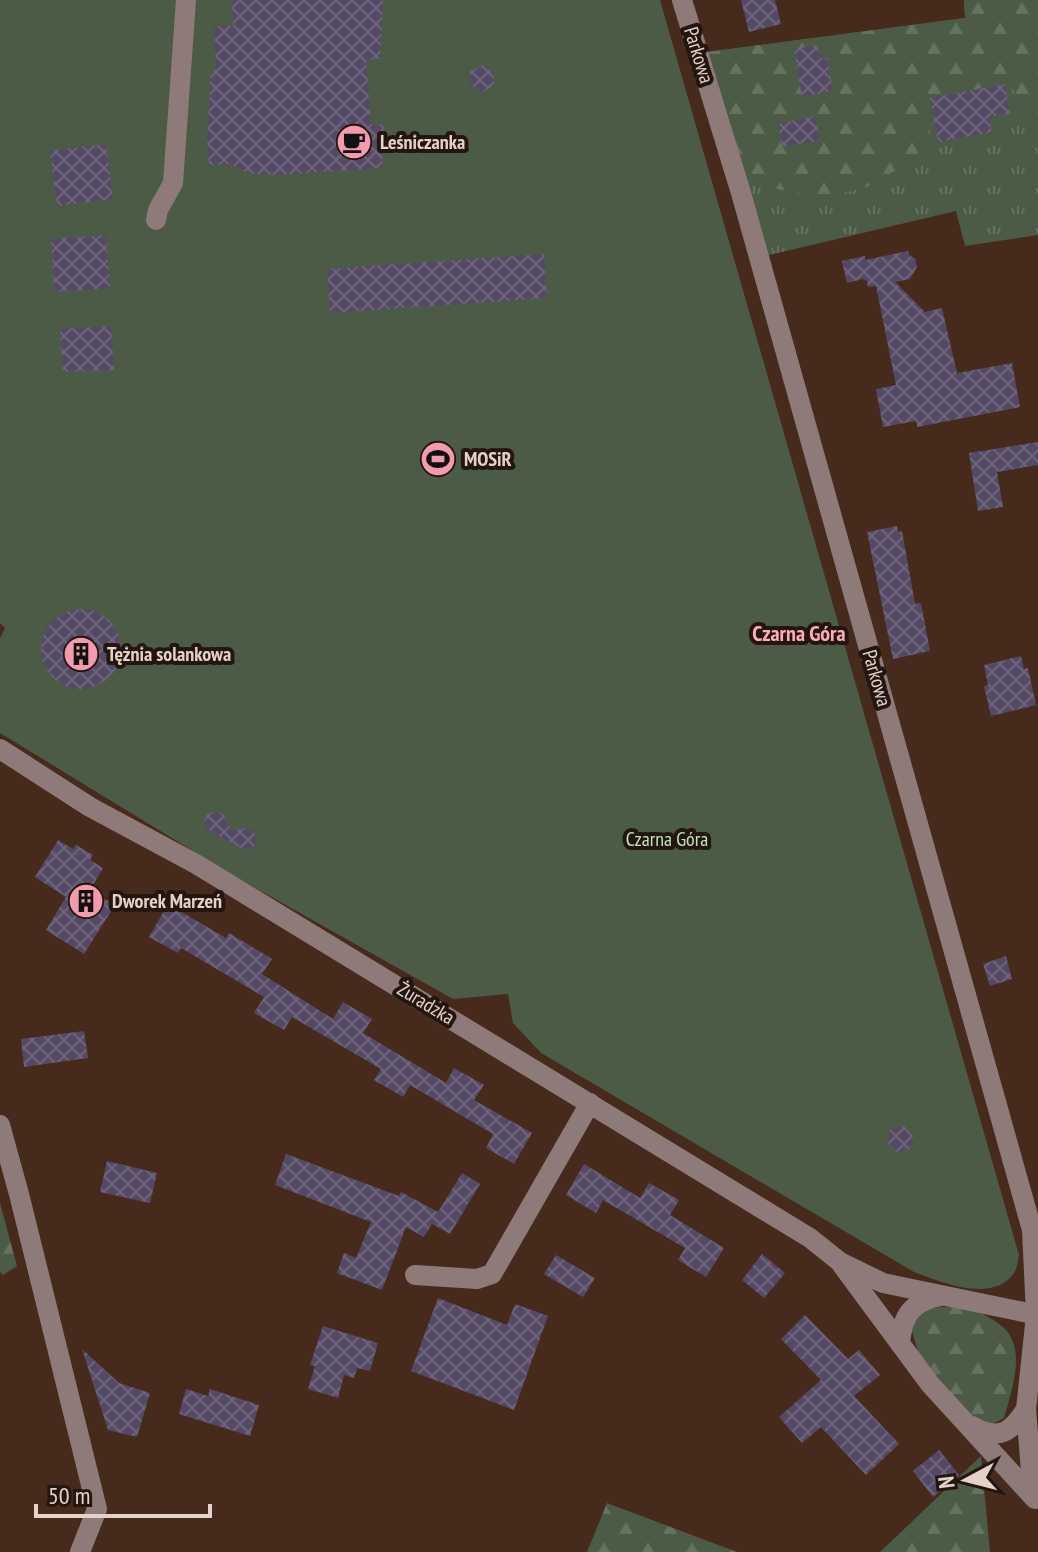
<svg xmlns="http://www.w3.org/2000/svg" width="1038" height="1552" font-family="'PT Sans Narrow',sans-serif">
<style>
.grass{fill:url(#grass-tufts)}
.forest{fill:url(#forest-firs)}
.park{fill:#4b5b45}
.building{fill:url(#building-cross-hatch)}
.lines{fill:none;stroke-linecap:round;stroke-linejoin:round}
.minor{stroke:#8e7a78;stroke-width:20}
.labels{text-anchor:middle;stroke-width:8;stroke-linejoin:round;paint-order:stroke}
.street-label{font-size:20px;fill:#e4d1c8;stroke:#231610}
.poi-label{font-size:20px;font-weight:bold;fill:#e4d1c8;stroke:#231610;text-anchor:start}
.park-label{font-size:20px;fill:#bde6b1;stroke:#231610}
.neighbourhood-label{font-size:22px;font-weight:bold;fill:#ffabbb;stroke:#231610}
</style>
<defs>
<pattern id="grass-tufts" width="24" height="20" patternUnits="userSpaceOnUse" patternTransform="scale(2)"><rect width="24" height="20" fill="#4b5b45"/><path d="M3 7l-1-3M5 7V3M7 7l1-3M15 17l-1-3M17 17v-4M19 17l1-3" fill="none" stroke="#65725e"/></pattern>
<pattern id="forest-firs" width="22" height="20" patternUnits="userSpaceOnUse" patternTransform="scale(2)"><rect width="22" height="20" fill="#4b5b45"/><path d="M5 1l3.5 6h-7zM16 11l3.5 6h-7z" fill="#65725e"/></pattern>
<pattern id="building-cross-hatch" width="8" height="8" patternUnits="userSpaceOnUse" patternTransform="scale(2)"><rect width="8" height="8" fill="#554a66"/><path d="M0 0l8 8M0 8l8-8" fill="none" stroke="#6d637a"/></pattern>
</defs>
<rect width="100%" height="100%" fill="#462a1b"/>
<path class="grass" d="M964 0H1038V235L965 246 956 211 765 256 707 52 965 18Z"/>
<path class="forest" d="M964 0H1038V153L1028 103 1012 89H1001L975 143 961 142 938 119 932 125 924 147 908 163 867 187 831 196 804 194 747 183 707 52 965 18Z
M0 1203 17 1266 3 1275 0 1272Z
M967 1305C978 1312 997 1320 1006 1330 1026 1353 1011 1393 1004 1418L991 1425 978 1424 919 1356 911 1327 917 1313 929 1308Z
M981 1456 990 1552H879H880Z
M607 1503 737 1552H587Z"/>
<path class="park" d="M0 0H660L1019 1255C1018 1260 1017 1269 1014 1273 993 1304 941 1282 914 1272L541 1053 513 1023 508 994 453 999 234 876 0 733V638L5 628 0 623Z"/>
<path class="building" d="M232 0H383L380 59 366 60 371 125 384 124 382 168 274 175 248 173 231 164 209 165 207 139 211 74 216 68 214 27 233 26Z
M741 0H775L781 24 749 32Z
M817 45 820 59 827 58 833 91 802 97 794 49Z
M482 65 493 72 494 86 482 92 470 85V71Z
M1005 84 1010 114 989 117 992 132 938 142 930 98Z
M815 116 820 140 782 147 778 124Z
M106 144 113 199 57 206 50 151Z
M106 235 110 288 54 292 51 239Z
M908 251 909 255 915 259 917 267 910 279 895 282 925 312 942 308 957 373 1012 363 1020 407 917 427 916 421 883 427 876 389 896 385 876 286 868 287 867 281 863 279 847 283 842 261 865 256V260Z
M544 254 547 298 330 313 327 269Z
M111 326 114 370 63 372 60 329Z
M1038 442V465L997 472 1003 507 978 511 969 453Z
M897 526 898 532 902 531 915 604 921 603 930 651 893 659 867 532Z
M41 649a40 40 0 1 1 80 0a40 40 0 1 1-80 0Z
M1021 656 1024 669 1028 668 1036 705 991 716 984 686 988 685 984 665Z
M217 811 224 815 231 830 247 828 254 832 257 840 253 847 244 850 207 829 204 821 208 813Z
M58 840 73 849 76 845 93 855 90 860 103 868 90 890 115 905 84 954 46 930 66 897 35 877Z
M168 904 226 938 229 933 272 959 262 974 333 1019 343 1002 372 1019 363 1033 446 1083 454 1068 484 1085 474 1100 532 1133 514 1164 486 1148 493 1134 410 1085 403 1097 374 1080 381 1069 292 1017 284 1030 254 1013 264 997 181 948 178 953 149 937Z
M1006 956 1012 979 990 986 983 964Z
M84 1031 88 1058 24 1067 21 1039Z
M904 1126 913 1136 910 1149 897 1152 887 1142 891 1129Z
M286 1154 399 1196 401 1192 438 1212 462 1173 480 1184 450 1234 432 1224 424 1237 406 1227 382 1290 337 1273 344 1253 356 1258 371 1222 275 1185Z
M107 1161 157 1173 150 1203 100 1192Z
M584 1164 640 1198 649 1183 679 1200 670 1215 724 1248 706 1277 678 1260 685 1248 603 1200 596 1213 566 1195Z
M762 1254 785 1273 764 1298 742 1280Z
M556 1255 595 1278 583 1297 544 1274Z
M438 1298 507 1325 515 1304 548 1316 514 1410 411 1371Z
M805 1315 848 1359 859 1350 880 1375 854 1396 899 1444 866 1475 821 1427 802 1443 779 1417 821 1380 781 1339Z
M323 1326 378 1343 370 1371 357 1368 354 1378 344 1375 338 1398 308 1389 315 1366 310 1365Z
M82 1349 119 1383 150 1393 137 1437 108 1430Z
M186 1389 208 1396 210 1389 259 1405 250 1436 179 1414Z
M939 1450 959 1475 933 1497 913 1471Z"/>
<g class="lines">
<path class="minor" d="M682 0 741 193 1032 1230 1036 1315 1026 1409 1033 1497
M156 220 158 210 173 183 186 0
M0 749 90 807 196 864 810 1238 840 1262 883 1283 1038 1315
M0 1125 19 1194 97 1509 80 1552
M842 1265 930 1384 1035 1499
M415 1275 477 1279 492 1274 590 1103
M900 1344C902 1315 912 1301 942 1296
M972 1426C998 1441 1011 1433 1026 1409"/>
</g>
<defs>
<symbol id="cafe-disc" viewBox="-11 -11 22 22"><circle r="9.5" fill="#f39aac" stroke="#231610"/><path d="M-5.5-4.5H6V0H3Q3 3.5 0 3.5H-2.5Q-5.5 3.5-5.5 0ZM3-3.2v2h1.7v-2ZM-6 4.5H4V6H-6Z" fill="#111"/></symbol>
<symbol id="stadium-disc" viewBox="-11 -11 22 22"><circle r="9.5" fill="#f39aac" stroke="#231610"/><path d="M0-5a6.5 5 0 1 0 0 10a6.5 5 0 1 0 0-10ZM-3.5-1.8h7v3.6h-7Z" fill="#111"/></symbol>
<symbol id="building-disc" viewBox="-11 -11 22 22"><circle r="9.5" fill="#f39aac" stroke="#231610"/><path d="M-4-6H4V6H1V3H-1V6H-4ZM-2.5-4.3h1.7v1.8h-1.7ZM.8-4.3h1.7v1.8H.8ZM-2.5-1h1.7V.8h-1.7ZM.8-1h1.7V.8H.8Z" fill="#111"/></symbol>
</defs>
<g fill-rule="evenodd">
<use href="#cafe-disc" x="334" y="122" width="40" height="40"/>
<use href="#stadium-disc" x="418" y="439" width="40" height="40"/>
<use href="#building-disc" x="61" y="634" width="40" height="40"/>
<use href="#building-disc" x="66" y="881" width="40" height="40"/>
</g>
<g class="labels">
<g class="street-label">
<text transform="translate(699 55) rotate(73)" y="7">Parkowa</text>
<text transform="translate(877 678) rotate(74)" y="7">Parkowa</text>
<text transform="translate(426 1003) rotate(31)" y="7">Żuradzka</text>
</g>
<g class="poi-label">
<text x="380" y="149">Leśniczanka</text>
<text x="464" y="466">MOSiR</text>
<text x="107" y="661">Tężnia solankowa</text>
<text x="112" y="908">Dworek Marzeń</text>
</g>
<g class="park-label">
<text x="667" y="846">Czarna Góra</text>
</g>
<g class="neighbourhood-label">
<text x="799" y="641">Czarna Góra</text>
</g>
</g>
<g transform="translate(966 1480) rotate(263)" stroke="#231610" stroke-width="6" paint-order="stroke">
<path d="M0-6L14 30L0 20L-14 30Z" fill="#e4d1c8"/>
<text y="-12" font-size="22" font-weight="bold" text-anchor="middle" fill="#e4d1c8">N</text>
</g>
<path d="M36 1504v12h174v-12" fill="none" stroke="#e4d1c8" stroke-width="4"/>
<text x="48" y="1504" font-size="24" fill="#e4d1c8" stroke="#231610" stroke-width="6" paint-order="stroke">50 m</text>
</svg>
